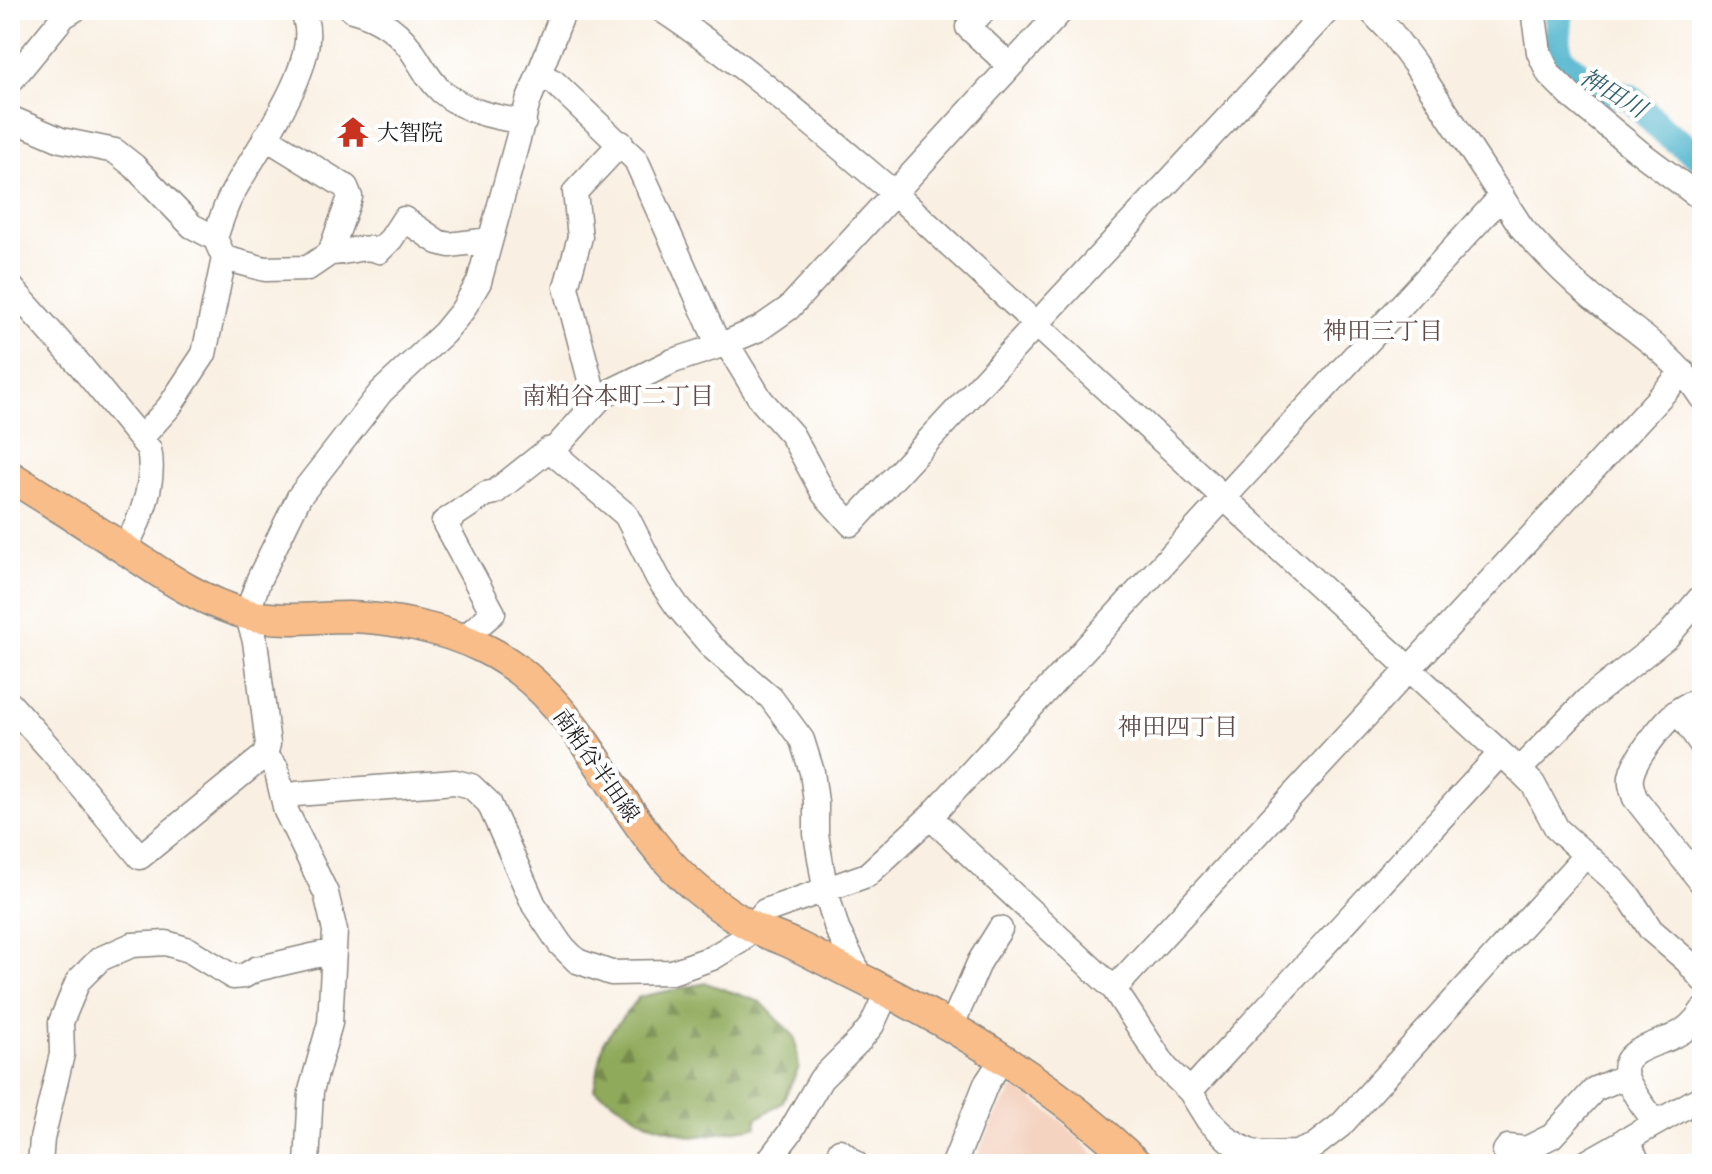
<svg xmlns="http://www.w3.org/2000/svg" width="1712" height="1174" font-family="Alegreya,'Noto Serif JP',serif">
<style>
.built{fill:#f4d3c1}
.forest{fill:url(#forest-firs);stroke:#56633c;stroke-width:2}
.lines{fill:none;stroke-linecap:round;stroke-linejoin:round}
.river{stroke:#4db3cc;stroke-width:28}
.minor-casing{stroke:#8a8680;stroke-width:27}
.major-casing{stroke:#8a8680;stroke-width:33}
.minor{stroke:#fff;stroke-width:24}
.major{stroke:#f8bd89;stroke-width:30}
.labels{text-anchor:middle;stroke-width:8;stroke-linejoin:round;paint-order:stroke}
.poi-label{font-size:22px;fill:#1c1c1c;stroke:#fff;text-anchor:start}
.street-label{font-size:22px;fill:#1c1c1c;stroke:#fff}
.water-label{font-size:24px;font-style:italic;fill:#32606b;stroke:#fff}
.neighbourhood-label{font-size:24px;fill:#5e4945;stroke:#fff}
</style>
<defs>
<pattern id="forest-firs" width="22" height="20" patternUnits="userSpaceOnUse" patternTransform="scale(2)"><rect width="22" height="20" fill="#90aa5c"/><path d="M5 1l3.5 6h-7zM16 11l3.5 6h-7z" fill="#758a4b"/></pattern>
</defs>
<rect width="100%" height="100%" fill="#fff"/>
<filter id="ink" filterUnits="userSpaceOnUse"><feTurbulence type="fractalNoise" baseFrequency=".0125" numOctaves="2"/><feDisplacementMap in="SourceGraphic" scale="16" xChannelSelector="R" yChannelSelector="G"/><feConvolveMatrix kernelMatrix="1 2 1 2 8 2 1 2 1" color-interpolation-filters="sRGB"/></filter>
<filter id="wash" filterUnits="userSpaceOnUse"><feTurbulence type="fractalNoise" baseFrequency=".006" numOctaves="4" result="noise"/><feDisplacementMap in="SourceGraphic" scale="32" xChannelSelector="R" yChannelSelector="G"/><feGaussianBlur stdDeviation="1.8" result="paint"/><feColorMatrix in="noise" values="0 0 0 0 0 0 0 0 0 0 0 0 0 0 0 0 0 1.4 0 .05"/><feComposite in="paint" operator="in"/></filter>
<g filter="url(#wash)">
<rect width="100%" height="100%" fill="#f9f0e3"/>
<path class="built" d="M1015 1087 1063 1122 1102 1164H973L999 1110Z"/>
<path class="forest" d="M706 983 761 1002 795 1037 799 1067 782 1103 756 1119 757 1127 693 1137 646 1122 594 1089 604 1041 639 997Z"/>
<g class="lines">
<path class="river" d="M1560 10 1557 42 1559 57 1596 88 1631 98 1660 128 1702 159"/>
</g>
</g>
<g filter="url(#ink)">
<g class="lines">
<defs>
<path id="minor" d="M352 10C379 17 401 32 416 57 424 70 431 82 442 92 466 112 494 117 524 122
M662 10C744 64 819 130 894 193L1519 770 1533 784 1557 829 1614 880 1630 898 1651 930 1687 961 1702 979
M984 10 968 27 1010 66
M1370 10 1391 32 1414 63 1522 228C1544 253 1566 276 1593 298 1632 329 1674 354 1702 398
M1533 10 1539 52 1549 74 1570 95 1638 151 1702 199
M540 75 554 82 636 160 719 346 759 329 789 308 1062 10
M10 82 64 16 74 10
M10 118 61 140 115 151 134 166 192 226 215 238 224 258 204 354 169 407 141 438
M265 137 346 187 350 197 330 253C346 254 363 244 379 251L391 239 404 219 438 242 449 245 490 240
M215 238C220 224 224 209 231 196 252 154 330 56 301 10
M224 258 265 269 308 268 330 253
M10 286 80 365 149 449C156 483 141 520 124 549
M727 344 761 400 792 435 824 494 851 524 1328 10
M596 403 603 395 673 361 719 346
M552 452 626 515 658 578 677 606 713 648 771 698 802 740 812 772 816 802V834L825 888 837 929 855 965 853 975
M463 639 493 613 444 522 486 494 495 492 548 450 552 452 596 403 566 287 580 237 575 192 621 143
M1702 699C1694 702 1686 705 1679 710 1665 720 1636 757 1632 773 1629 782 1632 789 1635 798L1702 883
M10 704 52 751 140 857 265 755 268 744 255 641 247 614 259 579 299 497 381 392 444 333 462 311 479 282 528 102 564 10
M1678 711 1702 745
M265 755 276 768 286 811 326 893 335 931 330 1023 311 1091 307 1164
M1519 770 1587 700 1668 636 1702 596
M284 800 296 794 455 782 471 786 489 803 534 905 560 944 577 961 611 973 672 972 712 958 740 941 765 911 867 875 930 817 1502 196
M930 817 1114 989 1166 1068 1190 1091 1208 1120 1230 1141 1249 1151 1261 1154 1296 1153 1314 1146 1341 1125 1585 856
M1114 989 1683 372
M951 1027 980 961 1000 929
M1190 1091 1500 754
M1655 1122C1646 1109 1633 1094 1627 1079 1616 1050 1657 1045 1674 1036 1685 1031 1695 1022 1702 1011
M1626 1139 1639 1164
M840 1151 856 1164
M40 1164 42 1139 62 1054 61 1022 78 981 100 959 132 945 166 943 189 950 233 977 244 976 256 969 334 951
M766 1164 789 1134 821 1079 860 1040 872 1025 887 992
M954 1164 986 1084 1003 1058
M1514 1164 1505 1151 1508 1147 1526 1149 1552 1136 1595 1089 1626 1076
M1584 1164 1702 1097"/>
<path id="major" d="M10 476C49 501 88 525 126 550 165 576 200 601 246 614 280 623 314 617 348 617 392 618 441 628 481 647 588 698 612 820 698 890 714 903 735 918 754 928 769 935 784 939 799 947 823 959 847 972 872 984 968 1033 1059 1089 1137 1164"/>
</defs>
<use href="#minor" class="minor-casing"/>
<use href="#major" class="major-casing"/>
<use href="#minor" class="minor"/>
<use href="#major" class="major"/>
</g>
</g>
<defs>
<symbol id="temple-bare" viewBox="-9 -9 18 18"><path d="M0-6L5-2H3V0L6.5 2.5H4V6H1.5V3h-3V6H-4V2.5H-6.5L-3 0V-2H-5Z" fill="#c8321e" stroke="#fff" stroke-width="2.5" paint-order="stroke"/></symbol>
</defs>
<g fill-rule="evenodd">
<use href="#temple-bare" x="331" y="110" width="44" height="44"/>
</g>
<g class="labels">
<g class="poi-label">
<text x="377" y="140">大智院</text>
</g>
<g class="street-label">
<text transform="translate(597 765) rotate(55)" y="8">南粕谷半田線</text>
</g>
<g class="water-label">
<text transform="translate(1613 93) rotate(31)" y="8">神田川</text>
</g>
<g class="neighbourhood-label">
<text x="1383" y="339">神田三丁目</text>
<text x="618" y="404">南粕谷本町二丁目</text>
<text x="1178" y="735">神田四丁目</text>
</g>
</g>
<rect width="1712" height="1174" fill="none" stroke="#fff" stroke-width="40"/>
</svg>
